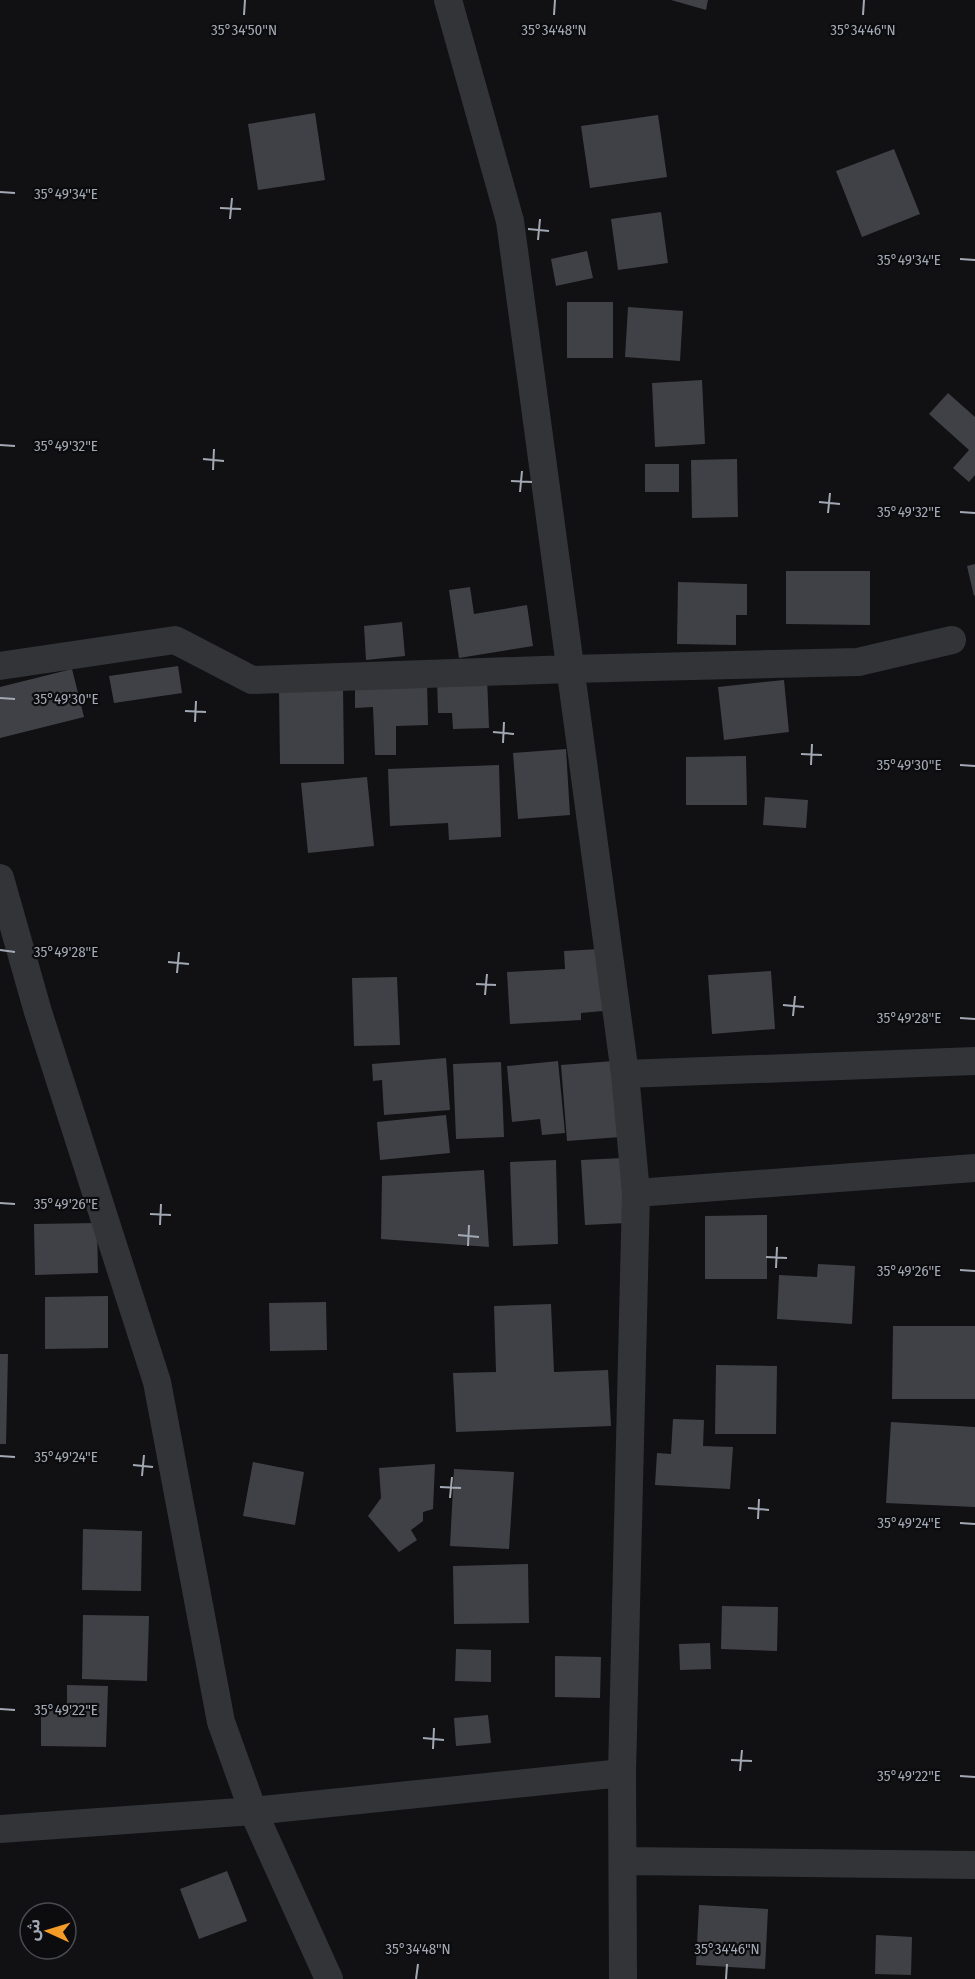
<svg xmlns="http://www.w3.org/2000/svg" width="975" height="1979" font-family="'Fira Sans Condensed','Noto Sans Arabic',sans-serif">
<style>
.building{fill:#404146}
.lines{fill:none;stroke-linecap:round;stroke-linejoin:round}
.street{stroke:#323438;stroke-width:28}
.ticks{fill:none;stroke:#a2a9b4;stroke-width:2}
.ticks-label{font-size:15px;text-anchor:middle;fill:#a2a9b4;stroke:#0c0c0e;stroke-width:4.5;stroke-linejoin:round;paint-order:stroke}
</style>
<rect width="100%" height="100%" fill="#111113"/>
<path class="building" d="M671 0H708L706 10Z
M315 113 325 180 258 190 248 124Z
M658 115 667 177 590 188 581 126Z
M894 149 920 214 862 237 836 171Z
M661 212 668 263 618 270 611 219Z
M587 251 593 278 556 286 551 259Z
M567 302H613V358H567Z
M628 307 683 311 680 361 625 357Z
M702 380 705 444 655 447 652 383Z
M948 393 975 417V475L969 482 953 468 969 450 929 414Z
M737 459 738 517 692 518 691 460Z
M645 464H679V492H645Z
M975 564V595L974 596 967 566Z
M786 571H870V625L786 624Z
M678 582 747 584V615H736V645L677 644Z
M470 587 474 614 527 605 533 646 459 658 449 590Z
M402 622 405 656 366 660 364 626Z
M178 666 182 693 114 703 109 676Z
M72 669 84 717 0 738V687Z
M487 677 489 728 453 729 452 713H438L437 679Z
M427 680 428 725 396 726V755H375L373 707 355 708V682Z
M784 680 789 732 724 740 718 687Z
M343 686 344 764H280L279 687Z
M566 749 570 815 518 819 513 753Z
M746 756 747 805H686V757Z
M499 765 501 837 449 840 448 823 390 826 388 769Z
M367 777 374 846 308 853 301 783Z
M765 797 808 800 806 828 763 825Z
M599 949 603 1011 581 1013V1020L510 1024 507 972 565 969 564 951Z
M771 971 775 1029 712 1034 708 975Z
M397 977 400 1045 354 1046 352 978Z
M446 1058 450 1110 384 1115 382 1080 373 1081 372 1064Z
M558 1061 565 1133 542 1135 540 1119 512 1122 507 1066Z
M613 1061 620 1137 567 1141 561 1065Z
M501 1062 504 1137 456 1139 453 1064Z
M446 1115 450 1153 380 1160 377 1122Z
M623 1158 626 1223 585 1225 581 1160Z
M556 1160 558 1244 513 1246 510 1162Z
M484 1170 489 1247 381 1239 382 1176Z
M767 1215V1279H705V1216Z
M97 1223 98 1273 35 1275 34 1224Z
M818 1264 855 1266 852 1324 777 1319 779 1275 817 1277Z
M108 1296V1348L45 1349V1297Z
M326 1302 327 1350 270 1351 269 1303Z
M551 1304 554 1372 608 1370 611 1426 456 1432 453 1373 496 1372 494 1306Z
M893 1326H975V1399H892Z
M0 1354H8L6 1444H0Z
M716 1365 777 1366 776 1434H715Z
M673 1419 704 1420 703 1446 733 1447 730 1489 655 1485 657 1453 671 1454Z
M891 1422 975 1427V1507L886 1503Z
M253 1462 304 1472 295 1525 243 1516Z
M435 1464 433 1509 423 1512V1521L411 1530 417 1540 399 1552 368 1516 381 1498 379 1468Z
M454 1469 514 1472 509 1549 450 1546Z
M83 1529 142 1531 141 1591 82 1590Z
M528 1564 529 1623 454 1624 453 1566Z
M722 1606 778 1607 777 1651 721 1649Z
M83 1615 149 1616 147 1681 82 1679Z
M710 1643 711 1669 680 1670 679 1644Z
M456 1649 491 1650V1682L455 1681Z
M555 1656 601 1657 600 1698 555 1697Z
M67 1685 108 1686 106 1747 41 1746V1710H67Z
M488 1715 491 1743 456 1746 454 1718Z
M227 1871 247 1921 199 1939 180 1889Z
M699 1905 768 1909 765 1969 696 1965Z
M876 1935 912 1937 911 1975 875 1974Z"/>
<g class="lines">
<path class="street" d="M448 0 510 221 625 1074 636 1193 622 1773 623 1979
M0 666 175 640 252 680 570 669 858 662 952 640
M0 878 38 1012 157 1382 221 1722 253 1811 329 1979
M625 1074 975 1061
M636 1193 975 1168
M0 1829 253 1811 622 1773
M623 1861 975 1865"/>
</g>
<path class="ticks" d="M244 15 245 0M554 15 555 0M863 15 864 0M0 192 15 193M220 208 241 209M230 219 232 198M528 229 549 231M538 240 540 219M960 259 975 260M0 445 15 446M203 459 224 461M213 470 214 449M511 481 532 482M520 492 522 471M819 502 840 504M960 512 975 513M828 513 830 493M0 698 15 699M185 711 206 712M195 722 196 701M493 732 514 734M503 743 504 722M801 754 822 755M811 765 812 744M960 765 975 766M0 950 15 952M168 962 189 964M177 973 179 952M476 984 496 985M485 995 487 974M783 1005 804 1007M793 1016 795 996M960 1018 975 1019M0 1203 15 1204M150 1214 171 1215M160 1225 161 1204M458 1235 479 1237M468 1246 469 1225M766 1257 787 1258M776 1268 777 1247M960 1270 975 1271M0 1456 15 1457M133 1465 153 1467M142 1476 144 1455M440 1487 461 1488M450 1498 452 1477M748 1508 769 1510M758 1519 759 1499M960 1523 975 1524M0 1709 15 1710M423 1738 444 1740M433 1749 434 1728M731 1760 752 1761M740 1771 742 1750M960 1776 975 1777M416 1979 418 1964M726 1979 727 1964"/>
<g class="ticks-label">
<text x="244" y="35">35°34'50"N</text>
<text x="554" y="35">35°34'48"N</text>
<text x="863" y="35">35°34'46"N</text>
<text x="66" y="199">35°49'34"E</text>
<text x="909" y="265">35°49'34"E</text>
<text x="66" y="451">35°49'32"E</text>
<text x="909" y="517">35°49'32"E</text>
<text x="66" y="704">35°49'30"E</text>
<text x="909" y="770">35°49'30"E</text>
<text x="66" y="957">35°49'28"E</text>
<text x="909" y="1023">35°49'28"E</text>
<text x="66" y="1209">35°49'26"E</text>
<text x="909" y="1276">35°49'26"E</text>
<text x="66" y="1462">35°49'24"E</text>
<text x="909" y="1528">35°49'24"E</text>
<text x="66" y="1715">35°49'22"E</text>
<text x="909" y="1781">35°49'22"E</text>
<text x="418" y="1954">35°34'48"N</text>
<text x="727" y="1954">35°34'46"N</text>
</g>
<g transform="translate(48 1931) rotate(274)"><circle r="28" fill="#0c0c0e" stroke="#484b50" stroke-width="1.5"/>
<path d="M0-4.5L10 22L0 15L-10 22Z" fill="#f49b28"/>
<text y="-9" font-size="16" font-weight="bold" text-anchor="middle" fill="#a2a9b4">ش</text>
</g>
</svg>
